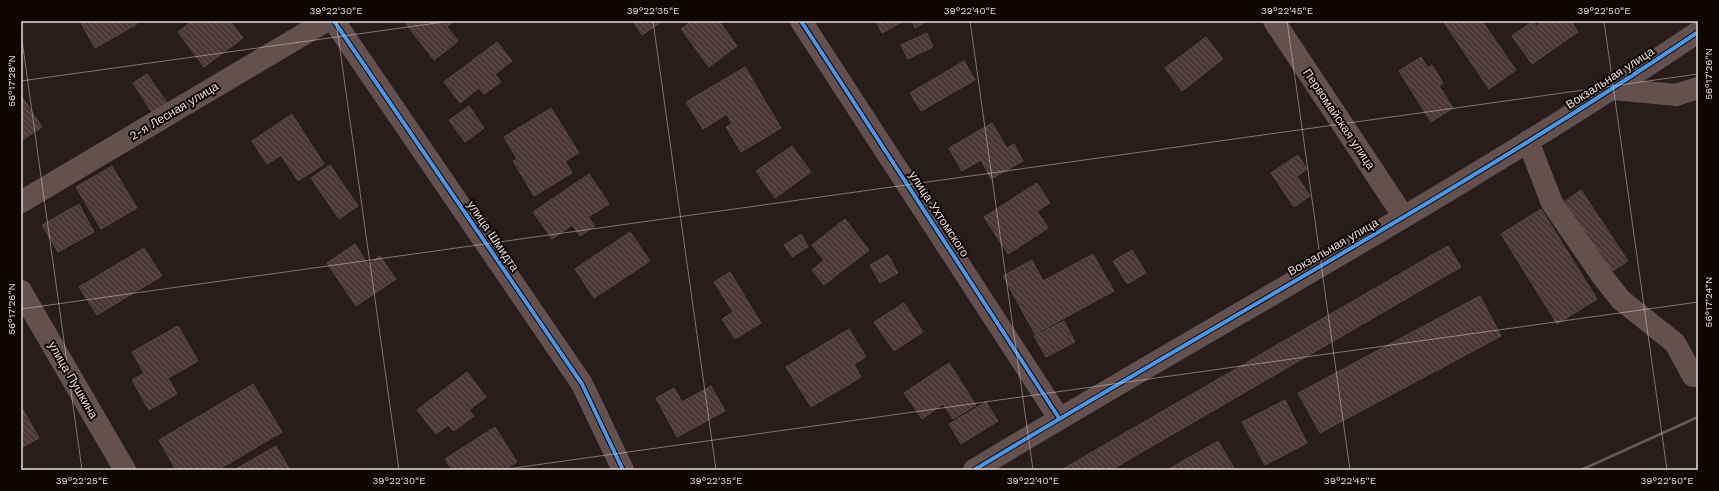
<svg xmlns="http://www.w3.org/2000/svg" width="1719" height="491" font-family="'Work Sans',sans-serif">
<style>
.building{fill:url(#building-back-hatch);stroke:#524948}
.lines{fill:none;stroke-linecap:round;stroke-linejoin:round}
.minor{stroke:#64514f;stroke-width:22}
.rail{stroke:#655858;stroke-width:3}
.cycleway-casing{stroke:#0f0706;stroke-width:6}
.cycleway{stroke:#4d94e3;stroke-width:4}
.ticks{fill:none;stroke:#eadcdb;stroke-width:1;stroke-opacity:0.45}
.labels{text-anchor:middle;stroke-width:4;stroke-linejoin:round;paint-order:stroke}
.street-label{font-size:12px;fill:#eadcdb;stroke:#0f0706}
.neatline{fill:none;stroke:#eadcdb;stroke-width:1.5}
.ticks-label{font-size:10px;text-anchor:middle;fill:#eadcdb}
</style>
<defs>
<pattern id="building-back-hatch" width="6" height="6" patternUnits="userSpaceOnUse"><rect width="6" height="6" fill="#4c3737"/><path d="M-1 5l2 2M0 0l6 6M5-1l2 2" fill="none" stroke="#665353"/></pattern>
</defs>
<rect width="100%" height="100%" fill="#281d1c"/>
<path class="building" d="M84 21H135L137 24 95 48 81 23Z
M192 21H230L243 38 204 67 178 32Z
M411 21H454L447 27 458 41 434 60 406 24Z
M633 21H663L642 35Z
M692 21H719L737 46 709 67 681 29Z
M876 21H904L882 33Z
M912 21H927L915 28Z
M1443 21H1482L1516 70 1489 89Z
M1533 21 1536 26 1544 21H1571L1578 32 1532 64 1512 36Z
M927 33 933 47 908 59 901 45Z
M1206 37 1223 59 1182 91 1165 68Z
M497 42 512 61 495 74 501 82 484 94 479 88 460 103 444 82Z
M1421 57 1428 68 1432 65 1443 83 1439 86 1453 108 1431 122 1399 71Z
M964 61 975 80 921 111 910 93Z
M745 67 781 128 741 152 726 127 732 124 727 114 703 129 686 102Z
M147 74 168 104 153 114 133 83Z
M21 95 42 127 21 141Z
M469 106 484 128 465 142 449 120Z
M551 108 579 153 565 161 572 173 534 196 513 161 517 159 504 137Z
M292 114 324 164 298 181 281 155 267 164 252 141Z
M992 123 1007 148 1014 144 1023 161 991 179 981 160 962 171 949 148Z
M792 146 811 172 775 198 756 171Z
M1298 155 1307 169 1297 176 1310 196 1294 207 1271 173Z
M330 165 358 206 339 219 311 178Z
M112 166 137 208 101 229 76 187Z
M589 174 609 204 588 217 595 226 580 236 572 225 552 239 533 212Z
M1037 183 1050 203 1037 211 1048 228 1008 254 984 217Z
M1581 190 1628 261 1611 272 1565 201Z
M79 204 94 232 58 252 42 225Z
M1541 209 1597 299 1557 324 1501 234Z
M845 219 869 250 824 285 812 270 824 260 812 245Z
M630 232 650 261 594 298 575 269Z
M801 234 808 247 792 257 784 245Z
M355 244 368 264 380 256 396 279 356 306 327 263Z
M1448 246 1461 267 1111 470H1061Z
M144 248 162 276 97 315 79 287Z
M1132 250 1146 273 1127 284 1113 261Z
M1093 254 1114 291 1035 334 1003 276 1032 260 1043 281Z
M888 255 898 273 880 283 870 265Z
M730 272 761 323 735 339 722 319 733 312 714 282Z
M1480 296 1501 336 1320 433 1298 393Z
M904 303 923 332 894 351 874 322Z
M1064 321 1075 342 1046 357 1034 336Z
M178 326 198 361 168 378 177 394 149 410 132 380 144 373 132 352Z
M849 329 866 357 854 364 861 377 811 407 786 367Z
M949 363 976 405 953 419 943 404 922 419 904 393Z
M467 372 486 397 469 410 474 416 454 431 448 425 436 434 417 410Z
M253 384 282 432 218 470H176L159 440Z
M711 386 725 411 677 437 656 398 674 388 682 402Z
M1285 400 1307 443 1265 465 1242 422Z
M986 402 998 421 961 444 949 424Z
M21 406 39 438 21 448Z
M495 427 517 462 505 470H452L445 459Z
M1218 441 1235 470H1167Z
M276 446 290 470H234Z"/>
<g class="lines">
<path class="minor" d="M334 21 582 384 623 470
M801 21 1059 418
M1274 21 1404 217
M1614 89 1676 95 1698 88
M1528 141 1552 203 1602 276 1621 300 1675 343 1693 376
M21 202 326 21
M21 291 125 470
M974 470C1215 324 1464 190 1698 32"/>
<path class="rail" d="M1581 470 1698 417"/>
<defs>
<path id="cycleway" d="M334 21 582 384 623 470
M801 21 1059 418
M974 470C1215 324 1464 190 1698 32"/>
</defs>
<use href="#cycleway" class="cycleway-casing"/>
<use href="#cycleway" class="cycleway"/>
</g>
<path class="ticks" d="M336 21 399 470M653 21 716 470M970 21 1033 470M1287 21 1350 470M1604 21 1667 470M21 33 82 470M21 81 451 21M21 309 1698 74M500 470 1698 302"/>
<g class="labels">
<g class="street-label">
<text transform="translate(1610 78) rotate(-33)" y="4">Вокзальная улица</text>
<text transform="translate(174 111) rotate(-31)" y="4">2-я Лесная улица</text>
<text transform="translate(1339 119) rotate(56)" y="4">Первомайская улица</text>
<text transform="translate(939 214) rotate(57)" y="4">улица Ухтомского</text>
<text transform="translate(493 236) rotate(56)" y="4">улица Шмидта</text>
<text transform="translate(1333 247) rotate(-30)" y="4">Вокзальная улица</text>
<text transform="translate(73 380) rotate(60)" y="4">улица Пушкина</text>
</g>
</g>
<rect width="1719" height="491" fill="none" stroke="#0f0706" stroke-width="44"/>
<rect x="22" y="22" width="1675" height="447" class="neatline"/>
<g class="ticks-label">
<text x="336" y="14">39°22'30"E</text>
<text x="653" y="14">39°22'35"E</text>
<text x="970" y="14">39°22'40"E</text>
<text x="1287" y="14">39°22'45"E</text>
<text x="1604" y="14">39°22'50"E</text>
<text transform="translate(1708 74) rotate(-90)" y="4">56°17'26"N</text>
<text transform="translate(11 81) rotate(-90)" y="4">56°17'28"N</text>
<text transform="translate(1708 302) rotate(-90)" y="4">56°17'24"N</text>
<text transform="translate(11 309) rotate(-90)" y="4">56°17'26"N</text>
<text x="82" y="484">39°22'25"E</text>
<text x="399" y="484">39°22'30"E</text>
<text x="716" y="484">39°22'35"E</text>
<text x="1033" y="484">39°22'40"E</text>
<text x="1350" y="484">39°22'45"E</text>
<text x="1667" y="484">39°22'50"E</text>
</g>
</svg>
